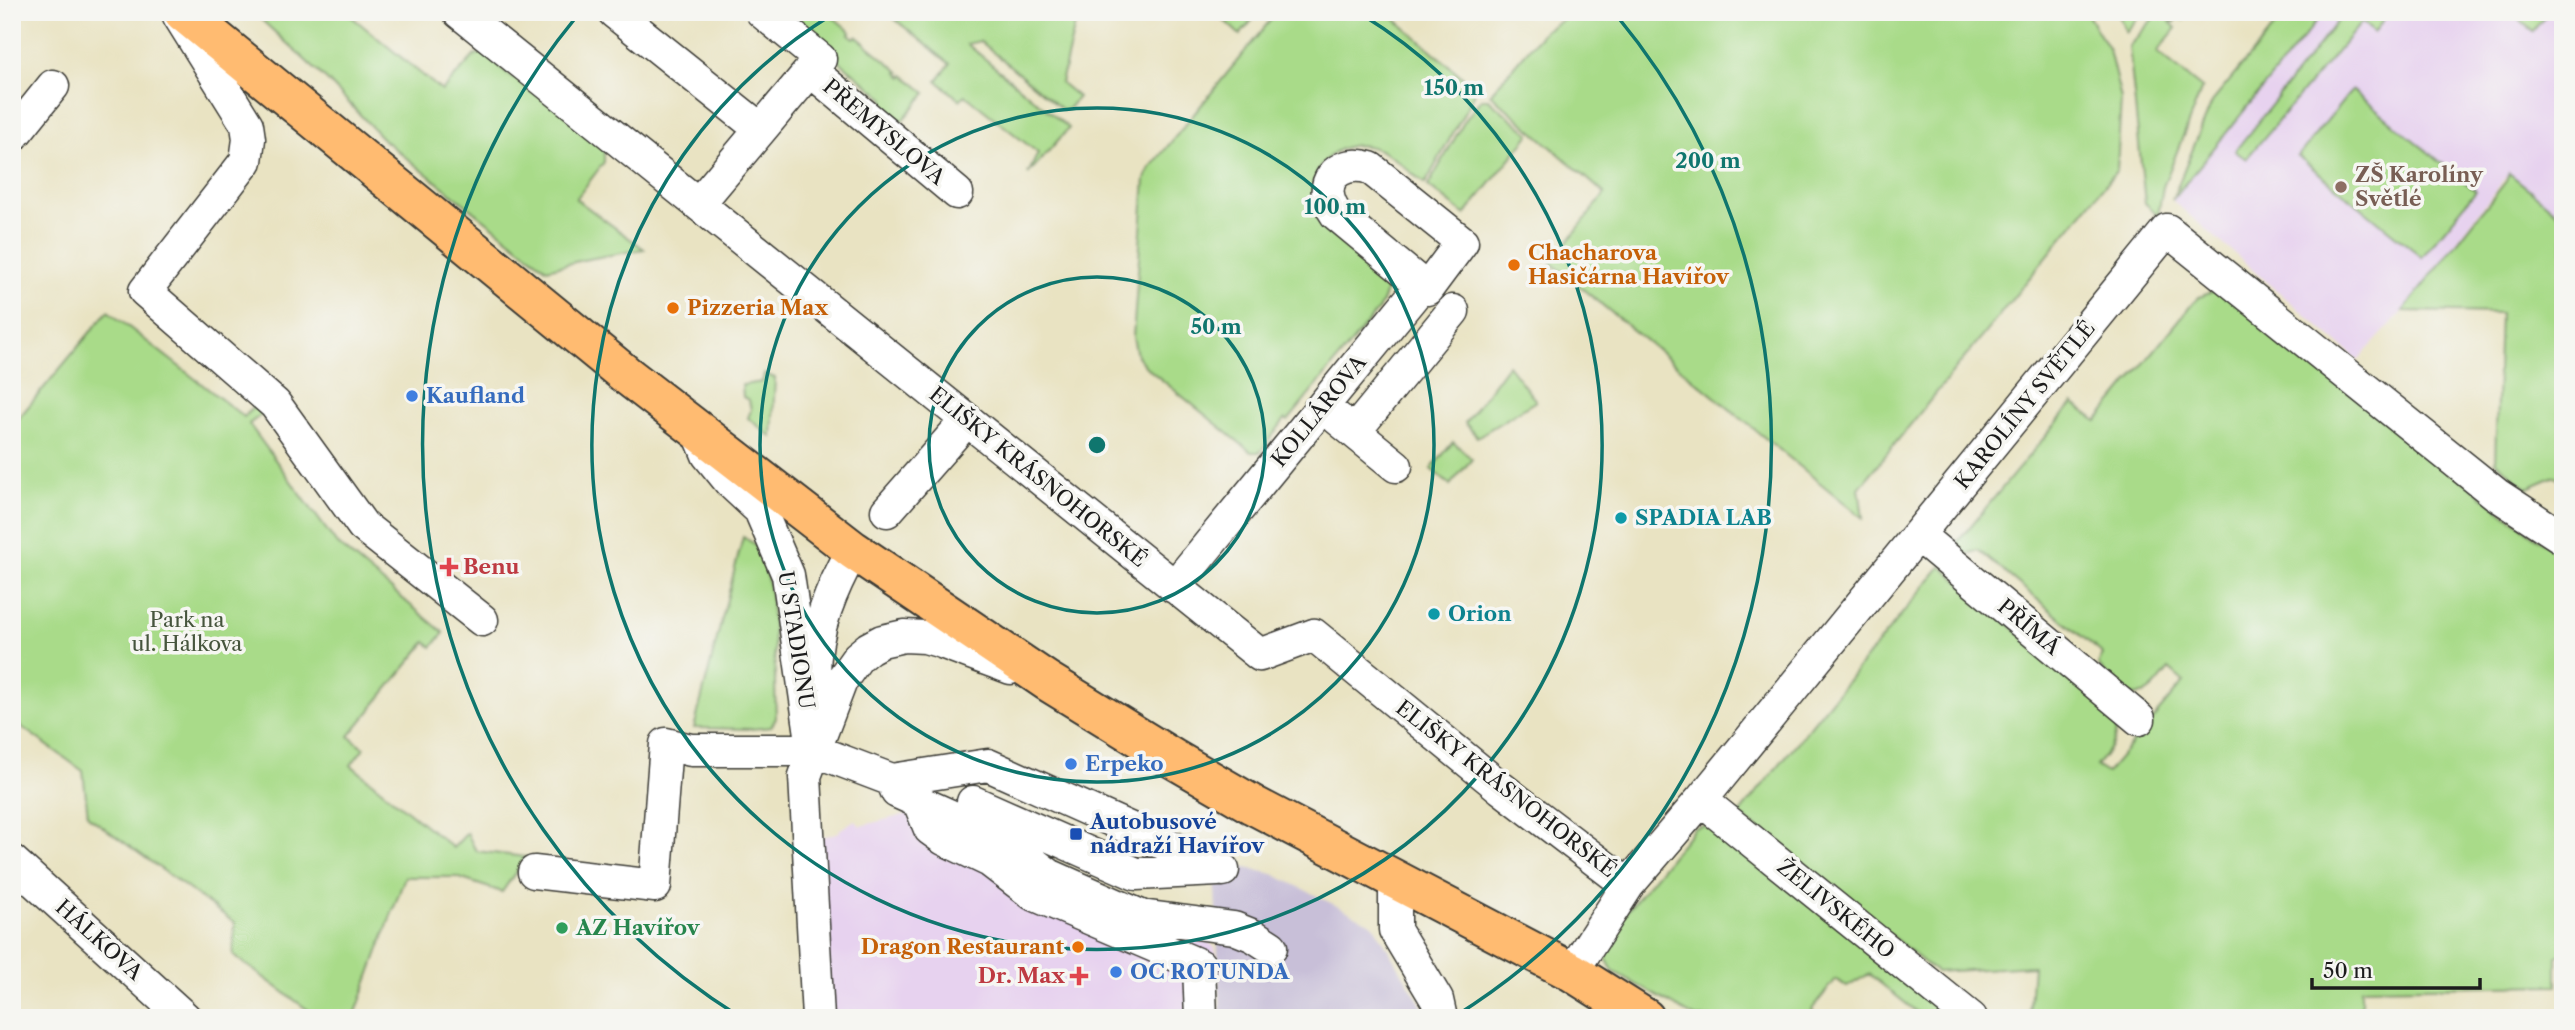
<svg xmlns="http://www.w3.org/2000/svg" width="2575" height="1030" font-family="'Libre Caslon Text',serif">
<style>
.built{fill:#e7d2ef}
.industrial{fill:#c8bfd8}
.green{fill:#a9db89;stroke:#627c52;stroke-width:2}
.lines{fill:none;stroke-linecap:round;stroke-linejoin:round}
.minor-casing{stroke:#3b3a35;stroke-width:35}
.major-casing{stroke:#3b3a35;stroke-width:42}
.minor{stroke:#fff;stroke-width:32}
.major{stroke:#ffbb71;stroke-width:38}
.ring{fill:none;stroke:#0f766e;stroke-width:3.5}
.education-dot{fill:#8d6e63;stroke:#f6f6f2;stroke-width:2.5}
.food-dot{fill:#e8710a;stroke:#f6f6f2;stroke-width:2.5}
.shop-dot{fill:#3f7fe0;stroke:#f6f6f2;stroke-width:2.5}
.culture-dot{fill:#0f9aa8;stroke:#f6f6f2;stroke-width:2.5}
.health-dot{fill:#e0444e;stroke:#f6f6f2;stroke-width:2.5}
.transit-dot{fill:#1a4fb4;stroke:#f6f6f2;stroke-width:2.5}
.leisure-dot{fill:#2e9e5b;stroke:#f6f6f2;stroke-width:2.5}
.labels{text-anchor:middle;stroke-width:7;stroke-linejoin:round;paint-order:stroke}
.street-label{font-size:21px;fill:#1c1c1c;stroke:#f6f6f2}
.education-label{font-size:21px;font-weight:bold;fill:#785e54;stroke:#f6f6f2;text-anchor:start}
.food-label{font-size:21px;font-weight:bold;fill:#c56008;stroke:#f6f6f2;text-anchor:start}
.shop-label{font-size:21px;font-weight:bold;fill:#366cbe;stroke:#f6f6f2;text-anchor:start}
.culture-label{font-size:21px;font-weight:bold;fill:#0d838f;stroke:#f6f6f2;text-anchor:start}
.health-label{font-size:21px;font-weight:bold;fill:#be3a42;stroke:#f6f6f2;text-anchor:start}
.park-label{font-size:21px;fill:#46553d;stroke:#f6f6f2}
.transit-label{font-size:21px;font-weight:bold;fill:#164399;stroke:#f6f6f2;text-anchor:start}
.leisure-label{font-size:21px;font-weight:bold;fill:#27864d;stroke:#f6f6f2;text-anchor:start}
.centre{fill:#0f766e;stroke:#f6f6f2;stroke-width:3.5}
.ring-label{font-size:21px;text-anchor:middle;font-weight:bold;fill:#0f766e;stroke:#f6f6f2;stroke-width:7;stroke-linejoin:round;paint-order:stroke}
</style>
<rect width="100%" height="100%" fill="#f6f6f2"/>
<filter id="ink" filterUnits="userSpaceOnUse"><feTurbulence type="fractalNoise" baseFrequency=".0143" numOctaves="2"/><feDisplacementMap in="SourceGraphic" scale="14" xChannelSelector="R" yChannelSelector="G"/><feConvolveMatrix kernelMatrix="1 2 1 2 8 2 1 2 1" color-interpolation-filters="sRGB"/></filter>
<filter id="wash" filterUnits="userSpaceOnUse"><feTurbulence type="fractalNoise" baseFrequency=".00686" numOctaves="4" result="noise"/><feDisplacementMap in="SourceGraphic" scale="28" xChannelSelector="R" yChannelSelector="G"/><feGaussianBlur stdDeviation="1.57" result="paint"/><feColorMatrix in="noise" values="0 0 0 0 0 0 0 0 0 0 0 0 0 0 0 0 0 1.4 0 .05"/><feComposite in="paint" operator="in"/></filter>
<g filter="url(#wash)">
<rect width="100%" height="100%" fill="#e9e3c2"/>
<path class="built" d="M2324 12H2563V216L2509 173 2403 311 2358 360 2172 200Z
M912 813 1204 937 1215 948 1218 967 1217 990 1213 989 1214 1018H829L820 838 840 832 839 830 855 820 860 826Z"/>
<path class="industrial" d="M1233 865 1273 874 1373 924 1429 1018H1221L1215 888Z"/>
<path class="green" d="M253 12H346L442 91 475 55 486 52 505 63 501 68 513 78 518 74 604 146V162L576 199 644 249 583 260 547 269 385 141 329 82Z
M779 12H827L851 32 849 34 854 38 856 36 900 72 898 73 903 77 904 75 926 93 900 123 879 107 885 99Z
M886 12H1078L1061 83 1078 97 1068 109 1063 110 980 41 967 44 1069 128 1028 174 1038 153 965 95 960 100 937 81 950 64Z
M1215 12H1259L1240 35Z
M1277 12H1387L1475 88 1474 95 1425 184C1409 172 1391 152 1371 147 1329 136 1298 183 1320 219L1379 271C1390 284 1386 296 1378 310L1288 421 1285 419 1260 452H1251L1146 367 1137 356 1133 337 1145 179 1150 168Z
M1566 12H2086L2109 50 2121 99 2117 170 1859 488 1863 518 1551 263 1605 194 1490 94 1544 31 1562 20Z
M2117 12H2143L2126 32Z
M2159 12H2189L2183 20 2178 17 2174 22 2172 20 2170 22 2176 28 2157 52 2202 88 2163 187 2158 215 2145 203 2129 46Z
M2294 12H2324L2172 200 2212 102 2278 22Z
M2345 12H2389L2374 33 2362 22 2246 159 2235 151Z
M2509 12H2548L2533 31Z
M2352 90 2476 191 2422 257 2298 156Z
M1481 99H1488L1530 134 1465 215 1428 186 1464 122Z
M2509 173 2563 217V481L2555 476 2527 488 2495 461 2500 313 2403 311 2506 181Z
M2214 291H2222L2535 537 2563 556V955H2557V985L2361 988V1018H2029L2033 966 1936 972 1739 814 1941 566 2117 717C2118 739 2110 750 2096 766L2107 773 2184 682 2169 669C2152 689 2151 698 2123 694L2098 665 2103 654 1978 550 1956 559 1949 552 2073 403 2097 421 2193 303 2199 297Z
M108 311 244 417 256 404 265 412 249 424 337 544 444 633 432 647 426 642 349 736 364 748 351 765 453 848 467 833 476 851 526 857 502 892 456 877H405L354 1018H319L233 955 235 923 88 816 83 771 12 720V426Z
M1508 365 1536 401 1477 437 1465 423Z
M764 374 775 378 772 437 748 418 751 410 749 400 743 397 742 385 762 382Z
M1453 442 1472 459 1450 485 1431 469Z
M743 537C750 541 756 544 759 551 777 589 774 674 776 718L771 727 751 729 694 728Z
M1701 826 1715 827 1956 1018H1924L1869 974 1847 987 1836 979 1813 1008 1812 1011 1820 1018H1696L1613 971 1604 955 1602 942 1694 828Z"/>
</g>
<g filter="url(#ink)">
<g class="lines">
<defs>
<path id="minor" d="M459 12 1260 655 1314 635 1501 788 1628 885
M614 12 759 128
M179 16 247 125 249 139 246 161 145 291 275 404 363 526 482 620
M810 70 957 193
M12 137 53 86
M699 203 820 59 762 12
M1337 418 1396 466
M1354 432 1453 311
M701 438 708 455 730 482 760 510 788 575 813 748
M887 511 967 420
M1918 535 2139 719
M1174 587 1422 285 1427 289 1462 242 1370 168C1336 158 1315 185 1336 214L1422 285
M814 674C814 629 832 588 853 550
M892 780 897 792 1002 839 1049 875 1141 916 1234 928 1254 936 1271 947
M1701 800 1971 1018
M919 802 930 829 944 839 990 861 1033 894 1199 965 1201 1018
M973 802 1136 874 1218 870
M12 861 185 1018
M534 872 655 886 666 744 691 750H813L892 780 988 765 1223 870
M1395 879V930L1437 1000 1441 1018
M1572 972 1628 885 1701 800 2167 230 2496 494 2563 538
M818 1018 805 776 841 681 858 657 869 648 882 641 904 636 925 637 939 641 1011 668"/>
<path id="major" d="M183 12 625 374 853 550 1047 681 1172 758 1253 805 1572 972 1645 1018"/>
</defs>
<use href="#minor" class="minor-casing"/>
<use href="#major" class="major-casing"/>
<use href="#minor" class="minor"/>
<use href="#major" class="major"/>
</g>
</g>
<g class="ring">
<circle cx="1097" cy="445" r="168"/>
<circle cx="1097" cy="445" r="337"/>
<path d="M1361 14A505 505 0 1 1 833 14"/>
<path d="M740 1017A674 674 0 0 1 577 16M1617 16A674 674 0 0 1 1454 1017"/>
</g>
<circle class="education-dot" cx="2341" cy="187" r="7"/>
<g class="food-dot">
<circle cx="1514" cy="265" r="7"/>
<circle cx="673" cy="308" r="7"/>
<circle cx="1078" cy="947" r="7"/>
</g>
<g class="shop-dot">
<circle cx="412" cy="396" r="7"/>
<circle cx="1071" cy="764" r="7"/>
<circle cx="1116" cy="972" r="7"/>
</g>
<g class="culture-dot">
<circle cx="1621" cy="518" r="7"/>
<circle cx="1434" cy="614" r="7"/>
</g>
<g class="health-dot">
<path d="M445.5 556.5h7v7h7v7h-7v7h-7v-7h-7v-7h7z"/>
<path d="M1075.5 965.5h7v7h7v7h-7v7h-7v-7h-7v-7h7z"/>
</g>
<rect class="transit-dot" x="1069" y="827" width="14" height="14" rx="3.5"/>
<circle class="leisure-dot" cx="562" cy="928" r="7"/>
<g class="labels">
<g class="street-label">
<text transform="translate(884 132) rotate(40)" y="7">PŘEMYSLOVA</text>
<text transform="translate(2025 405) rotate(-51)" y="7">KAROLÍNY SVĚTLÉ</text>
<text transform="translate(1319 411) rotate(-51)" y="7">KOLLÁROVA</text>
<text transform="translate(1038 477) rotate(39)" y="7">ELIŠKY KRÁSNOHORSKÉ</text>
<text transform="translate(2029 627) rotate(40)" y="7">PŘÍMÁ</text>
<text transform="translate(796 640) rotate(81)" y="7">U STADIONU</text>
<text transform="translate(1506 789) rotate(38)" y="7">ELIŠKY KRÁSNOHORSKÉ</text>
<text transform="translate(1836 909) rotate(39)" y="7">ŽELIVSKÉHO</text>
<text transform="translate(99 940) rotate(42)" y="7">HÁLKOVA</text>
</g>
<g class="education-label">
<text x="2355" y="182">ZŠ Karolíny<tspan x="2355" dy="24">Světlé</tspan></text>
</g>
<g class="food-label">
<text x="1528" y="260">Chacharova<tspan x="1528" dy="24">Hasičárna Havířov</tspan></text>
<text x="687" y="315">Pizzeria Max</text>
<text x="1064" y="954" text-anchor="end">Dragon Restaurant</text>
</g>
<g class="shop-label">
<text x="426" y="403">Kaufland</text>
<text x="1085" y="771">Erpeko</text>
<text x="1130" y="979">OC ROTUNDA</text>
</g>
<g class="culture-label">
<text x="1635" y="525">SPADIA LAB</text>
<text x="1448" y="621">Orion</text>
</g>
<g class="health-label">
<text x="463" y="574">Benu</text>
<text x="1065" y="983" text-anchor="end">Dr. Max</text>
</g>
<g class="park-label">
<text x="187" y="627">Park na<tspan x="187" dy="24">ul. Hálkova</tspan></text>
</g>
<g class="transit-label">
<text x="1090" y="829">Autobusové<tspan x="1090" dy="24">nádraží Havířov</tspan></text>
</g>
<g class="leisure-label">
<text x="576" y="935">AZ Havířov</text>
</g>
</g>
<circle cx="1097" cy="445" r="10" class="centre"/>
<g class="ring-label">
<text x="1454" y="95">150 m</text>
<text x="1708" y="168">200 m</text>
<text x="1335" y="214">100 m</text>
<text x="1216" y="334">50 m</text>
</g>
<rect width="2575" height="1030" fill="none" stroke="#f6f6f2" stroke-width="42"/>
<path d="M2312 978v10h168v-10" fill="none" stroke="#1c1c1c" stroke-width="3.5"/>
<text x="2323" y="978" font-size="21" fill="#1c1c1c" stroke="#f6f6f2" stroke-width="5" paint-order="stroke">50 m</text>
</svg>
